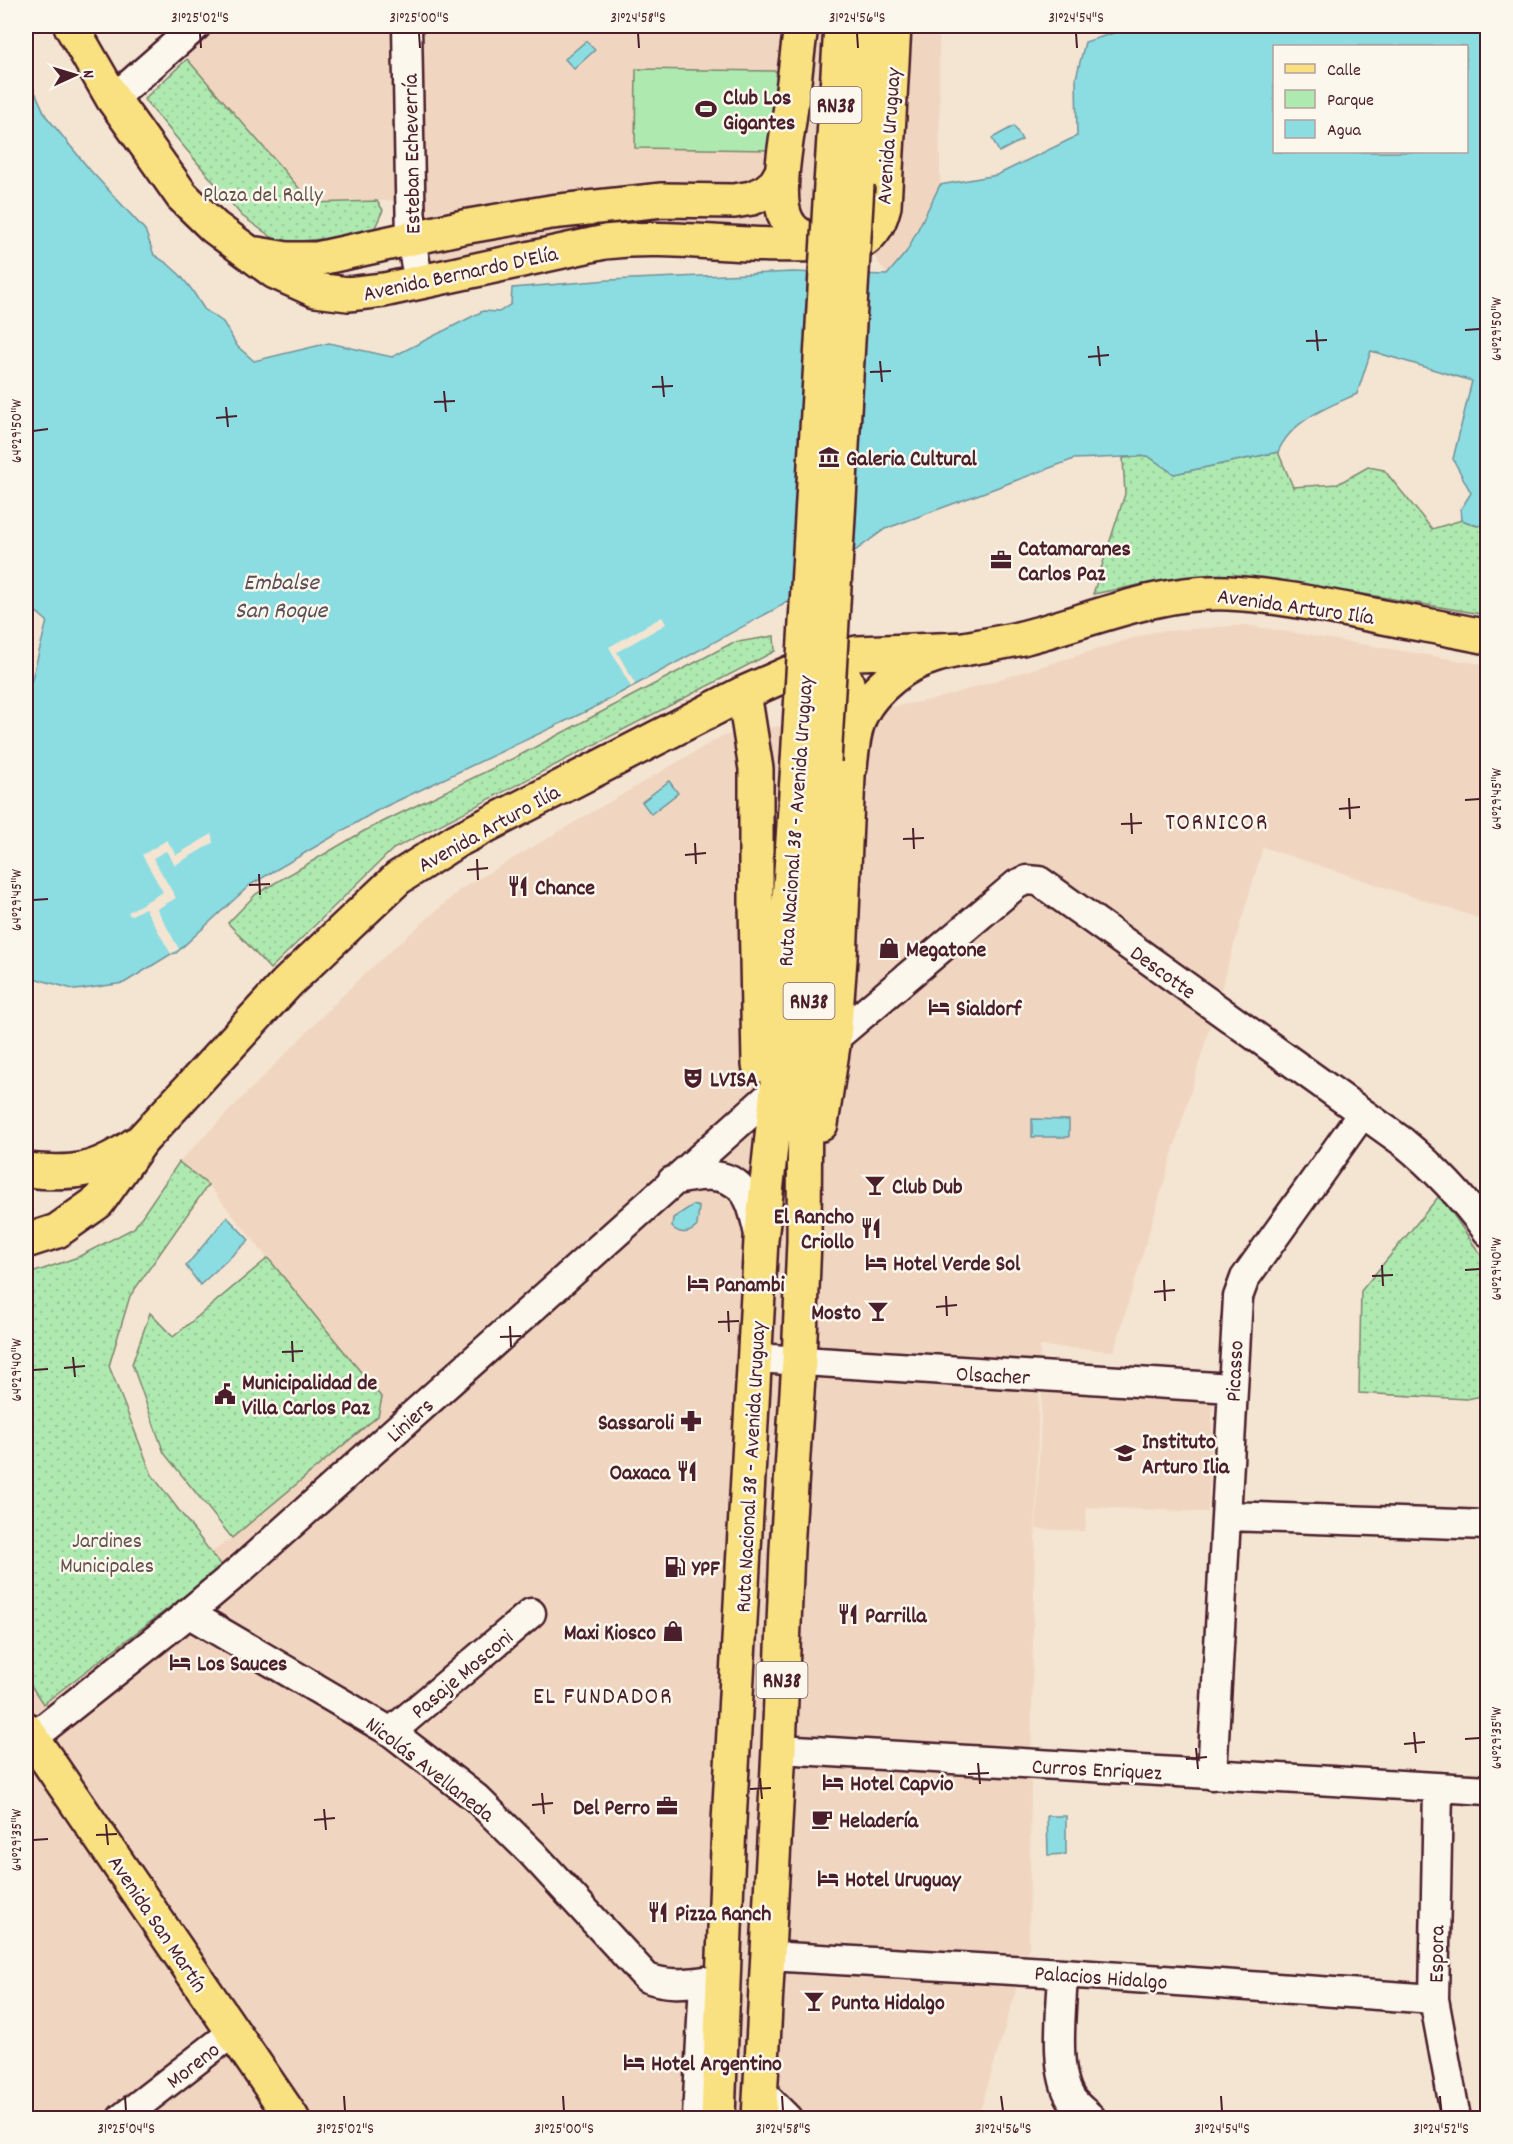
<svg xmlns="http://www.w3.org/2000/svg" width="1513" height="2144" font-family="Dekko,sans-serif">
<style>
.built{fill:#f0d6c0}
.green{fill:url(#green-dots);stroke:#7c846e;stroke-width:1.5}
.pitch{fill:#aeeab0;stroke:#7c846e;stroke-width:1.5}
.water{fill:#8bdde2;stroke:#719199;stroke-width:1.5;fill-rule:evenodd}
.pier{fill:#f4e4d2}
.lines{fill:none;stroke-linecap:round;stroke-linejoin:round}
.minor-casing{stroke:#4a1f2b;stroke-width:33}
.major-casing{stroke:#4a1f2b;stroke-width:38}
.minor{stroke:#fbf7ec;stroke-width:28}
.major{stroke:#f9e181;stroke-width:33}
.major-bridge-casing{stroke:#4a1f2b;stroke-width:38;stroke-linecap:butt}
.major-bridge{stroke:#f9e181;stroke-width:33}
.ticks{fill:none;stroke:#4a1f2b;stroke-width:2}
.labels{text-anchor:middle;stroke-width:5;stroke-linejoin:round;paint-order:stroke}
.shield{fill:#fbf7ec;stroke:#7f6065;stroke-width:1.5}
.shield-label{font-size:21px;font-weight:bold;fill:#4a1f2b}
.poi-label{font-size:22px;font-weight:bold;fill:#4a1f2b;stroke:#fbf7ec;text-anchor:start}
.street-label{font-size:22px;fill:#4a1f2b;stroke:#fbf7ec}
.park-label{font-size:22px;fill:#63524c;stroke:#fbf7ec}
.water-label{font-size:24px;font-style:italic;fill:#5a4e59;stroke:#fbf7ec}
.neighbourhood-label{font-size:24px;letter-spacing:1.5px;fill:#4a1f2b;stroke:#fbf7ec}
.neatline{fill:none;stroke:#4a1f2b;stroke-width:2}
.ticks-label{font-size:15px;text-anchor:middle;fill:#4a1f2b}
</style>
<defs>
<pattern id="green-dots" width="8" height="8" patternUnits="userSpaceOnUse" patternTransform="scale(1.5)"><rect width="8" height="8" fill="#aeeab0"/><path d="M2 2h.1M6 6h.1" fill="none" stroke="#97c898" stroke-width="1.8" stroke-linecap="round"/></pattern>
</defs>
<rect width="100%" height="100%" fill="#f4e4d2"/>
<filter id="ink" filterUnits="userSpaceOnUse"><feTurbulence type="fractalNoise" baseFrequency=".0167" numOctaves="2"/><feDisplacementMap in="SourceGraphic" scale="12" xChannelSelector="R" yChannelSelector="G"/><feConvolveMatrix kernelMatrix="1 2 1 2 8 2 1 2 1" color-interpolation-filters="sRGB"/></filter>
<g filter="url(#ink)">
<path class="built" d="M196 26H939L940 185 907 251 887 275 864 241 724 243 419 282 410 200 312 203 187 59Z
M1246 625 1487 665V921L1263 847 1114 1351 1040 1346 1033 1630 1029 1946 978 2118H26V1680L232 1538 378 1416 382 1398 208 1185 179 1162 362 976 461 889 722 736 936 699 1153 632Z
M1042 1392 1213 1399 1208 1512 1087 1507 1085 1531 1036 1529Z"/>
<path class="green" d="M187 59 312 203 377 201 383 210 372 234 280 243 242 216 144 99Z
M1278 452 1293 487 1338 484 1368 467 1384 470 1432 529 1462 520 1477 526 1487 523V615L1352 592 1176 578 1093 594 1125 494 1123 458 1148 456 1174 474Z
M774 636 775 651 393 849 270 969 228 923 256 894 364 831 524 753 732 643Z
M179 1162 208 1185 130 1296 109 1366 152 1475 222 1567 43 1704 26 1678V1275L78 1257 134 1228Z
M1440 1195 1487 1264V1395L1467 1399 1359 1393 1361 1291Z
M268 1258 382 1398 378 1416 232 1538 164 1453 132 1364 150 1313 173 1337Z"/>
<path class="pitch" d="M636 69 777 71 776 150 635 148Z"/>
<path class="water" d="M1126 26H1487V523L1478 526 1462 520 1461 509 1471 493 1453 459 1472 381 1371 351 1357 394C1328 407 1291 420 1278 452L1174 474 1148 456 1074 459 885 529 777 608 589 710 378 810 250 885 176 953 171 954 124 983 76 990 26 976V693L32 679 47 621 34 610 26 611V72L46 116 90 170 145 230 154 255 168 264 180 275 192 290 204 309 223 322 237 346 254 361 329 343 392 357 483 311 499 312 511 304 512 288 609 280 793 272 887 275 907 251 940 185 997 175 1077 136 1076 78 1085 42 1123 30ZM1274 46H1466V152H1274Z
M586 41 595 50 574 69 565 59Z
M1014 126 1022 140 999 152 992 138Z
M669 781 678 793 651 814 642 802Z
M1032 1119 1069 1120V1137H1032Z
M693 1205 699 1207 697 1226C690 1234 680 1235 672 1227L673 1218Z
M227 1217 249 1240 200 1285 186 1266Z
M1047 1816H1066V1854L1048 1855Z"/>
<path class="pier" d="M662 617 666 624 617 652 635 684 631 687 609 647Z
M212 834 213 843 175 865 166 851 153 858 176 898 157 909 179 949 171 954 145 908 130 916 128 912 163 892 142 855 167 840 176 855Z"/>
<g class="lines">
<defs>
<path id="minor" d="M407 26 411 240 419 282
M113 99 196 26
M834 1039 1017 884 1027 880 1039 881 1403 1142C1436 1169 1463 1198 1488 1232
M672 1181C696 1175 728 1169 745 1193 754 1205 756 1224 760 1238
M755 1358 1232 1388
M1227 1516 1488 1525
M188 1613 391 1732 476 1798 532 1853 647 1978C667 1985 683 1984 704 1981L697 2118
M391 1732 531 1613
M32 1738 179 1621 242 1568 777 1089
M779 1749 1488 1790
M1212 1775 1238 1297 1245 1278 1362 1114
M1438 1788 1434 1999 1456 2118
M768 1956 1063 1973 1434 1999
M1063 1973C1062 2007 1053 2070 1071 2098 1076 2106 1085 2112 1091 2118
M760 2091 787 2118
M122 2118 233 2032"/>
<path id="major" d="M71 26 113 99 151 152 182 196 214 227 275 272 315 290 348 294 384 290 605 242C654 236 701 242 749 244 785 246 820 244 856 244 873 237 880 223 884 206L894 26
M801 26C797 55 794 84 790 113 787 139 775 196 786 219 793 235 807 239 823 244
M857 184 866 26
M831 185 841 26
M257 254 287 259H316L463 227 551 212 662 200 734 201 752 198 765 192 775 184 782 172
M744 693 756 769V904L759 1065
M850 767C855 724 857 706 893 677 929 647 982 649 1026 637 1092 620 1159 590 1228 593 1272 595 1316 604 1358 612 1401 621 1444 628 1488 637
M821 1124 834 1039 840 959 851 707C849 684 847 671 825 659
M26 1170C74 1175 95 1172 136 1144
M26 1241 57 1231 98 1202 142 1140 287 983 398 878 456 841 744 693 810 664 857 653 965 649
M26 1729 292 2118
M718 2118 729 1822 761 1240 777 1089 798 762
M759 2118 779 1749 787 1549 799 1361 804 1241 805 1072 824 761"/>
</defs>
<use href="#minor" class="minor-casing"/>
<use href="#major" class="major-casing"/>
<use href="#minor" class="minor"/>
<use href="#major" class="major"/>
<defs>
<path id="major-bridge" d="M824 761 857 184
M798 762 831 185"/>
</defs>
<use href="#major-bridge" class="major-bridge-casing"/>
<use href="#major-bridge" class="major-bridge"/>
</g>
</g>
<path class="ticks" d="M200 33 201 48M419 33 420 48M638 33 639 48M857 33 858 48M1076 33 1077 48M1316 330 1318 351M1465 330 1480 329M1306 341 1327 340M1098 346 1100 366M1088 357 1109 355M880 361 882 382M870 372 891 371M662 376 664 397M652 387 673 386M444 391 446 412M434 402 455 401M226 407 228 427M216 418 237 416M33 431 48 429M1349 798 1350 819M1465 800 1480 799M1339 809 1360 807M1131 813 1132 834M1121 824 1142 823M913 828 914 849M903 839 924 838M695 843 696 864M685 855 706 853M477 859 478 880M467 870 488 868M259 874 260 895M249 885 270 884M33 900 48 899M1382 1265 1383 1286M1465 1270 1480 1269M1372 1276 1393 1275M1164 1280 1165 1301M1154 1292 1175 1290M946 1296 947 1316M936 1307 957 1305M728 1311 729 1332M718 1322 739 1321M510 1326 511 1347M500 1337 521 1336M292 1341 293 1362M282 1352 303 1351M73 1357 75 1377M64 1368 85 1366M33 1370 48 1369M1414 1732 1416 1753M1465 1739 1480 1738M1404 1744 1425 1742M1196 1748 1198 1769M1186 1759 1207 1757M978 1763 980 1784M968 1774 989 1773M760 1778 762 1799M750 1789 771 1788M542 1793 544 1814M532 1805 553 1803M324 1809 326 1830M314 1820 335 1818M106 1824 108 1845M96 1835 117 1834M33 1840 48 1839M125 2096 126 2111M344 2096 345 2111M563 2096 564 2111M782 2096 783 2111M1001 2096 1003 2111M1221 2096 1222 2111M1440 2096 1441 2111"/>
<defs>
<symbol id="stadium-bare" viewBox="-9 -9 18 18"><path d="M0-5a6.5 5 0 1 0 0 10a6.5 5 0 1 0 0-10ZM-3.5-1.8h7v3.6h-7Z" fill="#4a1f2b" stroke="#fbf7ec" stroke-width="2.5" paint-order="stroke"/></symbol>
<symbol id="museum-bare" viewBox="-9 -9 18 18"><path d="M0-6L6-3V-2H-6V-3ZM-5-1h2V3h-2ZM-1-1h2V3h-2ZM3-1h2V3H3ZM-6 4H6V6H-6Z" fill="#4a1f2b" stroke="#fbf7ec" stroke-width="2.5" paint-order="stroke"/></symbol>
<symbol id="office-bare" viewBox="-9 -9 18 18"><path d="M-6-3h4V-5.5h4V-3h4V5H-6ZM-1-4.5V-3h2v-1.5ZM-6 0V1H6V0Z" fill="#4a1f2b" stroke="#fbf7ec" stroke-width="2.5" paint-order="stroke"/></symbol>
<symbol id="restaurant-bare" viewBox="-9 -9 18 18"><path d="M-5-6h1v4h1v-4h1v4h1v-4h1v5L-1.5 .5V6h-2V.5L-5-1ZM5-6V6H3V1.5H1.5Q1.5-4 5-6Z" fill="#4a1f2b" stroke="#fbf7ec" stroke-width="2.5" paint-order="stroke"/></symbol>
<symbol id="shop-bare" viewBox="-9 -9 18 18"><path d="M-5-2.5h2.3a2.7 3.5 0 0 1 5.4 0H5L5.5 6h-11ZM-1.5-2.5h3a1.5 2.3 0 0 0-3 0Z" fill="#4a1f2b" stroke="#fbf7ec" stroke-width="2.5" paint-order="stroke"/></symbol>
<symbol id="hotel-bare" viewBox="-9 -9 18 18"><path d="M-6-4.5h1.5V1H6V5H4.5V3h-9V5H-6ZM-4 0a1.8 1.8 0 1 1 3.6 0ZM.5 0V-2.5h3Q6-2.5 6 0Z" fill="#4a1f2b" stroke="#fbf7ec" stroke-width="2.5" paint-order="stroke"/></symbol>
<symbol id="theatre-bare" viewBox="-9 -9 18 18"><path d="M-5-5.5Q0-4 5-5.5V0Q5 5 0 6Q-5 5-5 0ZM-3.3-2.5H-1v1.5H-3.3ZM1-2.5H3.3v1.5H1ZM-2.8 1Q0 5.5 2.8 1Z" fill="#4a1f2b" stroke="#fbf7ec" stroke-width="2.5" paint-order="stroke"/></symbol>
<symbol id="bar-bare" viewBox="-9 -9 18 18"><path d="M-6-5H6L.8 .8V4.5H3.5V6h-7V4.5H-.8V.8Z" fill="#4a1f2b" stroke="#fbf7ec" stroke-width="2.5" paint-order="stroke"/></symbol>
<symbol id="civic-bare" viewBox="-9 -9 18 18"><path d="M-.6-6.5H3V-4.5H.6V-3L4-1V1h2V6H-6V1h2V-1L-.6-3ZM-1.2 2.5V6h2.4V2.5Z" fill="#4a1f2b" stroke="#fbf7ec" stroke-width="2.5" paint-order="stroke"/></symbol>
<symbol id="pharmacy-bare" viewBox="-9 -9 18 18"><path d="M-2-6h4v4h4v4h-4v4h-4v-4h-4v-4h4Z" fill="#4a1f2b" stroke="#fbf7ec" stroke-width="2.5" paint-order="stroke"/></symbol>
<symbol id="school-bare" viewBox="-9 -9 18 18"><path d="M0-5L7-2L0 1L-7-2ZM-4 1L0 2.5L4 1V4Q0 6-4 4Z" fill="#4a1f2b" stroke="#fbf7ec" stroke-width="2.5" paint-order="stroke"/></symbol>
<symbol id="fuel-bare" viewBox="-9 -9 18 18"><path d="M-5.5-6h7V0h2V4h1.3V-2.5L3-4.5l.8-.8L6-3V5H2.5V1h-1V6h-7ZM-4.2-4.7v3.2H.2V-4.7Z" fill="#4a1f2b" stroke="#fbf7ec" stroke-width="2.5" paint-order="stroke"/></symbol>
<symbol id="cafe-bare" viewBox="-9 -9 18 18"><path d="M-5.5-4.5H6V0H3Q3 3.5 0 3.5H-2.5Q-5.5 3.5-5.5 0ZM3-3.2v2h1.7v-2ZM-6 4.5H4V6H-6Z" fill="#4a1f2b" stroke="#fbf7ec" stroke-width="2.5" paint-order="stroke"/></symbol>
</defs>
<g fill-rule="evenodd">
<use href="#stadium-bare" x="691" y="94" width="30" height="30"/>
<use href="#museum-bare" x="814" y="442" width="30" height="30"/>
<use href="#office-bare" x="986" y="545" width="30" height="30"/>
<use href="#restaurant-bare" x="503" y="871" width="30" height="30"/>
<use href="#shop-bare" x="874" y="933" width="30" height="30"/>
<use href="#hotel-bare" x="924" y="992" width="30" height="30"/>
<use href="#theatre-bare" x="678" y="1063" width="30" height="30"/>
<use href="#bar-bare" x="860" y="1170" width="30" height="30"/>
<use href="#restaurant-bare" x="856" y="1213" width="30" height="30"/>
<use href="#hotel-bare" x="861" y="1247" width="30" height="30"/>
<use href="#hotel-bare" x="683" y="1268" width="30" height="30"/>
<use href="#bar-bare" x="863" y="1296" width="30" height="30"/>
<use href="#civic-bare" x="210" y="1379" width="30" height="30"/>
<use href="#pharmacy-bare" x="676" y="1406" width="30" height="30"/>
<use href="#school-bare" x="1110" y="1438" width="30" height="30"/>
<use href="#restaurant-bare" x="672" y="1456" width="30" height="30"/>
<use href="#fuel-bare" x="660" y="1552" width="30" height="30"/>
<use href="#restaurant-bare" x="833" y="1599" width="30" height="30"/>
<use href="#shop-bare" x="658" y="1616" width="30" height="30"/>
<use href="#hotel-bare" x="165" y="1647" width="30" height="30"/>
<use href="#hotel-bare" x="818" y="1767" width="30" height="30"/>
<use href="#office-bare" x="652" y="1791" width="30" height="30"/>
<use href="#cafe-bare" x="807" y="1804" width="30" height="30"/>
<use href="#hotel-bare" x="813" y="1863" width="30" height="30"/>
<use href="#restaurant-bare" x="643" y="1897" width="30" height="30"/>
<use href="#bar-bare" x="799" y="1986" width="30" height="30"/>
<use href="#hotel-bare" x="619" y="2047" width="30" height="30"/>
</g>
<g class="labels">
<g class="shield">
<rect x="810.5" y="87" width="51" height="36" rx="4.5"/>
<rect x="783.5" y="983" width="51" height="36" rx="4.5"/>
<rect x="756.5" y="1662" width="51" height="36" rx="4.5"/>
</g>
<g class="shield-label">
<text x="836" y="112">RN38</text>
<text x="809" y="1008">RN38</text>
<text x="782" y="1687">RN38</text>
</g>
<g class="poi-label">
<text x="723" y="104">Club Los<tspan x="723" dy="25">Gigantes</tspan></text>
<text x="846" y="465">Galeria Cultural</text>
<text x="1018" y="555">Catamaranes<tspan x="1018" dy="25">Carlos Paz</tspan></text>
<text x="535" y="894">Chance</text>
<text x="906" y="956">Megatone</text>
<text x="956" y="1015">Sialdorf</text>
<text x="710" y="1086">LVISA</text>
<text x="892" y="1193">Club Dub</text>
<text x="854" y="1223" text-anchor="end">El Rancho<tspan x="854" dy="25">Criollo</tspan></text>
<text x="893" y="1270">Hotel Verde Sol</text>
<text x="715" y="1291">Panambi</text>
<text x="861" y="1319" text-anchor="end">Mosto</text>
<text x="242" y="1389">Municipalidad de<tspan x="242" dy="25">Villa Carlos Paz</tspan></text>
<text x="674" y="1429" text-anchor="end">Sassaroli</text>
<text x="1142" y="1448">Instituto<tspan x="1142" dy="25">Arturo Ilia</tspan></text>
<text x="670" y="1479" text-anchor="end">Oaxaca</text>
<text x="692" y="1575">YPF</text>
<text x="865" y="1622">Parrilla</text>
<text x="656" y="1639" text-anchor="end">Maxi Kiosco</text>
<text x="197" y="1670">Los Sauces</text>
<text x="850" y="1790">Hotel Capvio</text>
<text x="650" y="1814" text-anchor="end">Del Perro</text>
<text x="839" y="1827">Heladería</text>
<text x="845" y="1886">Hotel Uruguay</text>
<text x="675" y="1920">Pizza Ranch</text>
<text x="831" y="2009">Punta Hidalgo</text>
<text x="651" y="2070">Hotel Argentino</text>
</g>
<g class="street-label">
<text transform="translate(887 136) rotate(-86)" y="8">Avenida Uruguay</text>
<text transform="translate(410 154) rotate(-91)" y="8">Esteban Echeverría</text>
<text transform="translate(460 272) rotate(-12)" y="8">Avenida Bernardo D'Elía</text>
<text transform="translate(1296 605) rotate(8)" y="8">Avenida Arturo Ilía</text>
<text transform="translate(794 821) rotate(-86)" y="8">Ruta Nacional 38 - Avenida Uruguay</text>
<text transform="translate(488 827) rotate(-29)" y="8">Avenida Arturo Ilía</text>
<text transform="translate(1164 971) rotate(36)" y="8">Descotte</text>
<text transform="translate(1233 1371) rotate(-87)" y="8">Picasso</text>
<text transform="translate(993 1374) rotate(3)" y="8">Olsacher</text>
<text transform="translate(409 1419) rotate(-42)" y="8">Liniers</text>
<text transform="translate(749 1467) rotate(-87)" y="8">Ruta Nacional 38 - Avenida Uruguay</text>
<text transform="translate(461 1673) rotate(-40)" y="8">Pasaje Mosconi</text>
<text transform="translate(431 1768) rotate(38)" y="8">Nicolás Avellaneda</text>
<text transform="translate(1097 1768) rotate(3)" y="8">Curros Enriquez</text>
<text transform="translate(159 1923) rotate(56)" y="8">Avenida San Martín</text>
<text transform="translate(1435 1954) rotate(-89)" y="8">Espora</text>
<text transform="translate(1101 1976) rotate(4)" y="8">Palacios Hidalgo</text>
<text transform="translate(192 2064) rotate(-38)" y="8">Moreno</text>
</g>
<g class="park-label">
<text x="263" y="201">Plaza del Rally</text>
<text x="107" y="1547">Jardines<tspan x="107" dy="25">Municipales</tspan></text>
</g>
<g class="water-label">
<text x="281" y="589">Embalse<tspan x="281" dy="28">San Roque</tspan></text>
</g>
<g class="neighbourhood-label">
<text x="1217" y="829">TORNICOR</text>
<text x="603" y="1703">EL FUNDADOR</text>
</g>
</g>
<rect width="1513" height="2144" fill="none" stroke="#fbf7ec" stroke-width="66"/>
<rect x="1273" y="45" width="195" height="108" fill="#fbf7ec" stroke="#b4a19f" stroke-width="1.5"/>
<rect x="1285" y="64" width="30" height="9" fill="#f9e181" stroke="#b4a19f" stroke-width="1.5"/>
<text x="1327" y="75" font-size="18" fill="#4a1f2b">Calle</text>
<rect x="1285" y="90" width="30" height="18" fill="#aeeab0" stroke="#b4a19f" stroke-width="1.5"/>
<text x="1327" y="105" font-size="18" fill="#4a1f2b">Parque</text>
<rect x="1285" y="120" width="30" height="18" fill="#8bdde2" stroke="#b4a19f" stroke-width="1.5"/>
<text x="1327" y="135" font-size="18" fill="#4a1f2b">Agua</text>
<g transform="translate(75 75) rotate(86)" stroke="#fbf7ec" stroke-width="4.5" paint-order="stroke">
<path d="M0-4.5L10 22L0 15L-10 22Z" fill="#4a1f2b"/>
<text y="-9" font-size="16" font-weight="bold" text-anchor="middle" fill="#4a1f2b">N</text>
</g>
<rect x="33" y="33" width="1447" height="2078" class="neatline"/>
<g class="ticks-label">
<text x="200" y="22">31°25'02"S</text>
<text x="419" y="22">31°25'00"S</text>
<text x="638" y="22">31°24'58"S</text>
<text x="857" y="22">31°24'56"S</text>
<text x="1076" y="22">31°24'54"S</text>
<text transform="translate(1496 329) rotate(-90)" y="5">64°29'50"W</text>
<text transform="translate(16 431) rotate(-90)" y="5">64°29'50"W</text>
<text transform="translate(1496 799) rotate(-90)" y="5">64°29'45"W</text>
<text transform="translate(16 900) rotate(-90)" y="5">64°29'45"W</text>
<text transform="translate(1496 1269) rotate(-90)" y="5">64°29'40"W</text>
<text transform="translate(16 1370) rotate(-90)" y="5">64°29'40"W</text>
<text transform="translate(1496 1738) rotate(-90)" y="5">64°29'35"W</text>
<text transform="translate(16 1840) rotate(-90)" y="5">64°29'35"W</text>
<text x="126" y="2133">31°25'04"S</text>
<text x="345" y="2133">31°25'02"S</text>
<text x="564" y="2133">31°25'00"S</text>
<text x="783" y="2133">31°24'58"S</text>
<text x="1003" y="2133">31°24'56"S</text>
<text x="1222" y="2133">31°24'54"S</text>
<text x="1441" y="2133">31°24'52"S</text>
</g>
</svg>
